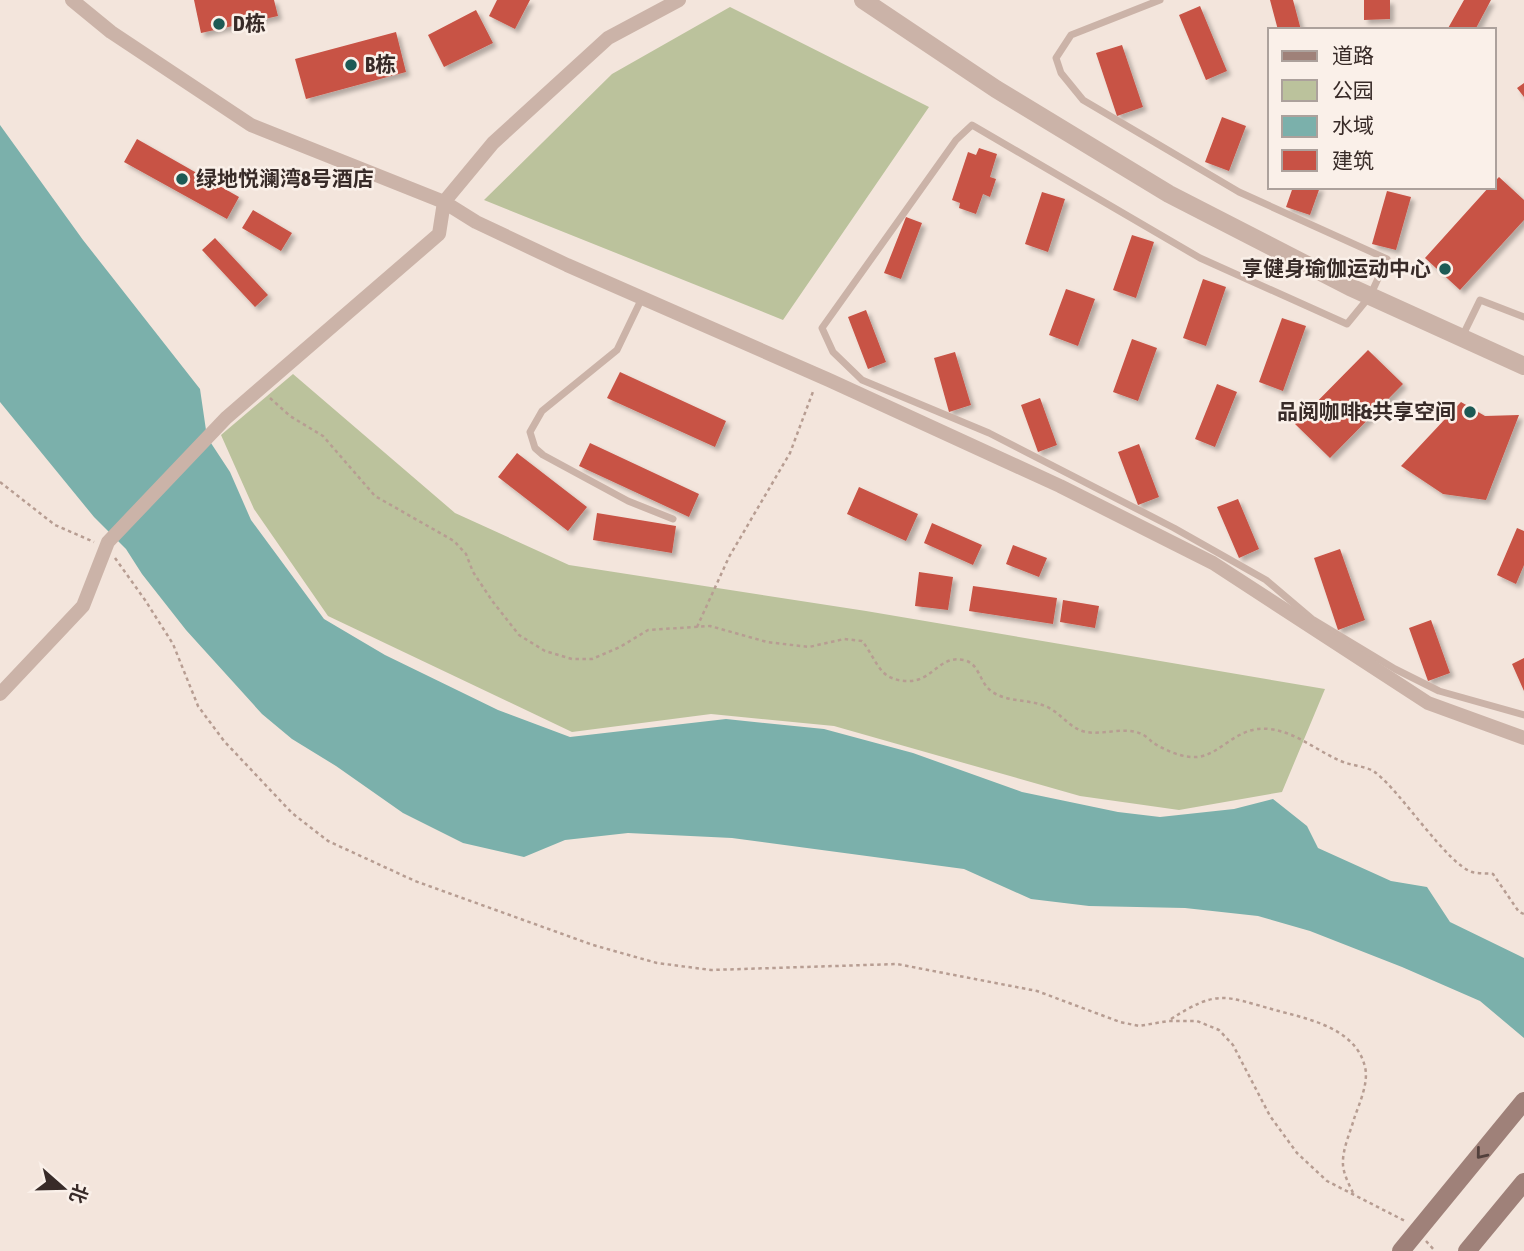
<svg xmlns="http://www.w3.org/2000/svg" width="1524" height="1251" font-family="'Asap Condensed','Noto Sans SC',sans-serif">
<style>
.green{fill:#bbc29c}
.water{fill:#7bb0ab}
.building{fill:#c85245;filter:url(#shadow)}
.lines{fill:none;stroke-linecap:round;stroke-linejoin:round}
.path{stroke:#b79d92;stroke-width:2.5;stroke-dasharray:3.5 3.5;stroke-linecap:butt}
.service{stroke:#cbb3a8;stroke-width:7}
.minor{stroke:#cbb3a8;stroke-width:14}
.tertiary{stroke:#cbb3a8;stroke-width:18}
.secondary{stroke:#9f8179;stroke-width:18}
.secondary-bridge{stroke:#9f8179;stroke-width:18}
.oneway{stroke:#52403c}
.poi-dot{fill:#1d5a55;stroke:#faf0e9;stroke-width:2.5}
.labels{text-anchor:middle;stroke-width:5;stroke-linejoin:round;paint-order:stroke}
.poi-label{font-size:21px;font-weight:bold;fill:#382b28;stroke:#faf0e9;text-anchor:start}
</style>
<defs>
<filter id="shadow"><feDropShadow dx="4" dy="4" stdDeviation="2" flood-color="#0004"/></filter>
</defs>
<rect width="100%" height="100%" fill="#f3e5dc"/>
<path class="green" d="M730 7 929 107 783 320 484 200 612 74Z
M293 374 455 513 569 565 866 611 1325 689 1282 792 1179 810 1080 796 834 726 711 714 572 732 328 616 254 509 221 435Z"/>
<path class="water" d="M0 125 83 240 200 389 207 437 230 472 251 520 324 619 385 655 498 710 570 737 726 719 824 729 913 753 1022 792 1118 812 1160 817 1234 809 1273 799 1307 826 1318 848 1391 881 1427 887 1450 922 1524 958V1038L1480 1001 1402 967 1310 931 1258 916 1185 908 1089 906 1031 899 964 869 732 838 628 833 565 840 524 857 463 843 403 813 336 766 292 739 262 714 186 630 142 574 126 549 94 517 0 402Z"/>
<path class="building" d="M194 0H274L278 16 201 33Z
M497 0H530L515 29 489 16Z
M1270 0H1293L1301 30H1278Z
M1364 0H1390V19L1364 20Z
M1464 0H1491L1475 30H1447Z
M1200 6 1227 71 1206 80 1179 15Z
M476 10 493 43 444 67 428 35Z
M396 32 406 72 306 99 295 59Z
M1122 45 1143 107 1117 116 1096 53Z
M1524 83V97L1517 88Z
M1222 117 1246 126 1229 171 1205 162Z
M137 139 239 197 227 219 124 162Z
M979 148 997 154 990 177 996 179 990 197 983 194 976 214 959 208 960 203 952 200 968 152 976 155Z
M1499 177 1524 200V220L1460 290 1425 258 1489 187H1494V182Z
M1293 187H1320L1310 215 1286 207Z
M1387 191 1411 197 1396 250 1372 244Z
M1042 192 1065 199 1048 252 1025 244Z
M253 210 292 233 281 251 242 228Z
M906 217 922 223 901 279 884 273Z
M1132 235 1154 242 1136 298 1113 290Z
M215 238 268 295 255 307 202 250Z
M1203 279 1226 287 1206 346 1183 338Z
M1066 289 1095 299 1078 346 1049 335Z
M866 310 886 362 868 369 848 317Z
M1282 318 1306 326 1283 391 1259 382Z
M1132 339 1157 348 1138 401 1113 392Z
M1368 350 1403 384 1330 458 1295 424Z
M955 352 971 405 949 412 934 358Z
M620 372 726 421 715 447 607 398Z
M1217 384 1237 392 1215 447 1195 439Z
M1040 398 1057 445 1038 452 1021 405Z
M1461 402 1485 416 1519 415 1486 500 1443 494 1401 466Z
M590 443 699 494 689 517 579 466Z
M1139 444 1159 497 1138 505 1118 452Z
M517 453 587 507 568 531 498 477Z
M859 487 918 514 906 541 847 514Z
M1238 499 1259 549 1239 558 1217 507Z
M597 513 676 526 672 553 593 540Z
M932 523 982 545 973 565 924 543Z
M1517 528 1524 531V565L1516 584 1497 575Z
M1013 545 1047 558 1039 577 1006 564Z
M1340 549 1365 620 1338 630 1314 558Z
M919 572 953 577 948 610 915 606Z
M973 586 1057 598 1053 624 969 611Z
M1063 600 1099 606 1095 628 1060 622Z
M1431 620 1450 673 1428 681 1409 628Z
M1524 658V691L1512 664Z"/>
<g class="lines">
<path class="path" d="M270 398 290 416 323 436 375 496 454 541 466 554 473 572 493 602 519 635 545 651 572 659H592L620 647 648 630 710 626 767 642 809 647 844 639 862 641C870 650 875 664 883 672 891 681 911 684 922 678 937 671 944 656 964 660 980 664 979 682 991 691 1009 704 1033 698 1051 709 1064 717 1071 729 1086 732 1103 735 1123 727 1139 733 1144 734 1149 739 1152 742 1165 750 1181 758 1197 757 1221 755 1237 725 1269 729 1298 732 1320 754 1346 763 1356 766 1369 767 1376 773 1401 792 1447 864 1472 872 1478 874 1486 873 1493 874L1519 912 1524 914
M0 482 55 525 94 542
M115 558 145 600 173 644 198 706 224 741 292 813 328 841 415 881 593 945 657 963 711 970 897 964 1037 991 1120 1022 1139 1026 1168 1021H1197L1219 1030 1233 1045 1270 1116 1297 1153 1327 1181 1407 1222
M697 627 729 557 790 453 814 389
M1171 1019C1218 989 1224 996 1275 1010 1308 1019 1356 1028 1365 1067 1369 1083 1359 1104 1354 1119 1350 1133 1342 1150 1343 1165 1344 1176 1350 1186 1354 1195
M1426 1241 1435 1251"/>
<path class="service" d="M1160 0 1071 35 1056 58 1061 73 1083 100 1239 192 1387 259 1370 296 1347 324 1200 258 972 125 956 140 822 328 833 352 862 380 989 433 1174 528 1266 580 1312 619 1395 669 1439 691 1524 715
M642 298 617 350 542 411 530 432 535 448 543 455 628 501 673 519
M1462 337 1480 300 1524 317"/>
<path class="minor" d="M679 0 608 38 493 143 444 202 476 222 567 265 829 380 1060 486 1213 563 1428 703 1524 738
M0 694 83 606 108 542 226 418 439 234 444 202 251 125 111 32 72 0"/>
<path class="tertiary" d="M863 0 996 89 1169 194 1350 287 1524 366"/>
<path class="secondary" d="M1467 1251 1524 1182"/>
<path class="secondary-bridge" d="M1401 1251 1524 1101"/>
</g>
<defs><path id="oneway-chevron" d="M-2-3.5L2.5 0L-2 3.5" fill="none" stroke-width="1.6" stroke-linecap="round" stroke-linejoin="round" transform="scale(1.75)"/></defs>
<use class="oneway" href="#oneway-chevron" transform="translate(1481 1154) rotate(129)"/>
<g class="poi-dot">
<circle cx="219" cy="24" r="7"/>
<circle cx="351" cy="65" r="7"/>
<circle cx="182" cy="179" r="7"/>
<circle cx="1445" cy="269" r="7"/>
<circle cx="1470" cy="412" r="7"/>
</g>
<g class="labels">
<g class="poi-label">
<text x="233" y="31">D栋</text>
<text x="365" y="72">B栋</text>
<text x="196" y="186">绿地悦澜湾8号酒店</text>
<text x="1431" y="276" text-anchor="end">享健身瑜伽运动中心</text>
<text x="1456" y="419" text-anchor="end">品阅咖啡&amp;共享空间</text>
</g>
</g>
<rect x="1268" y="28" width="228" height="161" fill="#faf0e9" stroke="#aca19c" stroke-width="2"/>
<rect x="1282" y="51" width="35" height="10" fill="#9f8179" stroke="#aca19c" stroke-width="2"/>
<text x="1332" y="63" font-size="21" fill="#382b28">道路</text>
<rect x="1282" y="80" width="35" height="21" fill="#bbc29c" stroke="#aca19c" stroke-width="2"/>
<text x="1332" y="98" font-size="21" fill="#382b28">公园</text>
<rect x="1282" y="116" width="35" height="21" fill="#7bb0ab" stroke="#aca19c" stroke-width="2"/>
<text x="1332" y="133" font-size="21" fill="#382b28">水域</text>
<rect x="1282" y="150" width="35" height="21" fill="#c85245" stroke="#aca19c" stroke-width="2"/>
<text x="1332" y="168" font-size="21" fill="#382b28">建筑</text>
<g transform="translate(63 1188) rotate(110)" stroke="#faf0e9" stroke-width="5" paint-order="stroke">
<path d="M0-5L12 26L0 18L-12 26Z" fill="#382b28"/>
<text y="-10" font-size="19" font-weight="bold" text-anchor="middle" fill="#382b28">北</text>
</g>
</svg>
